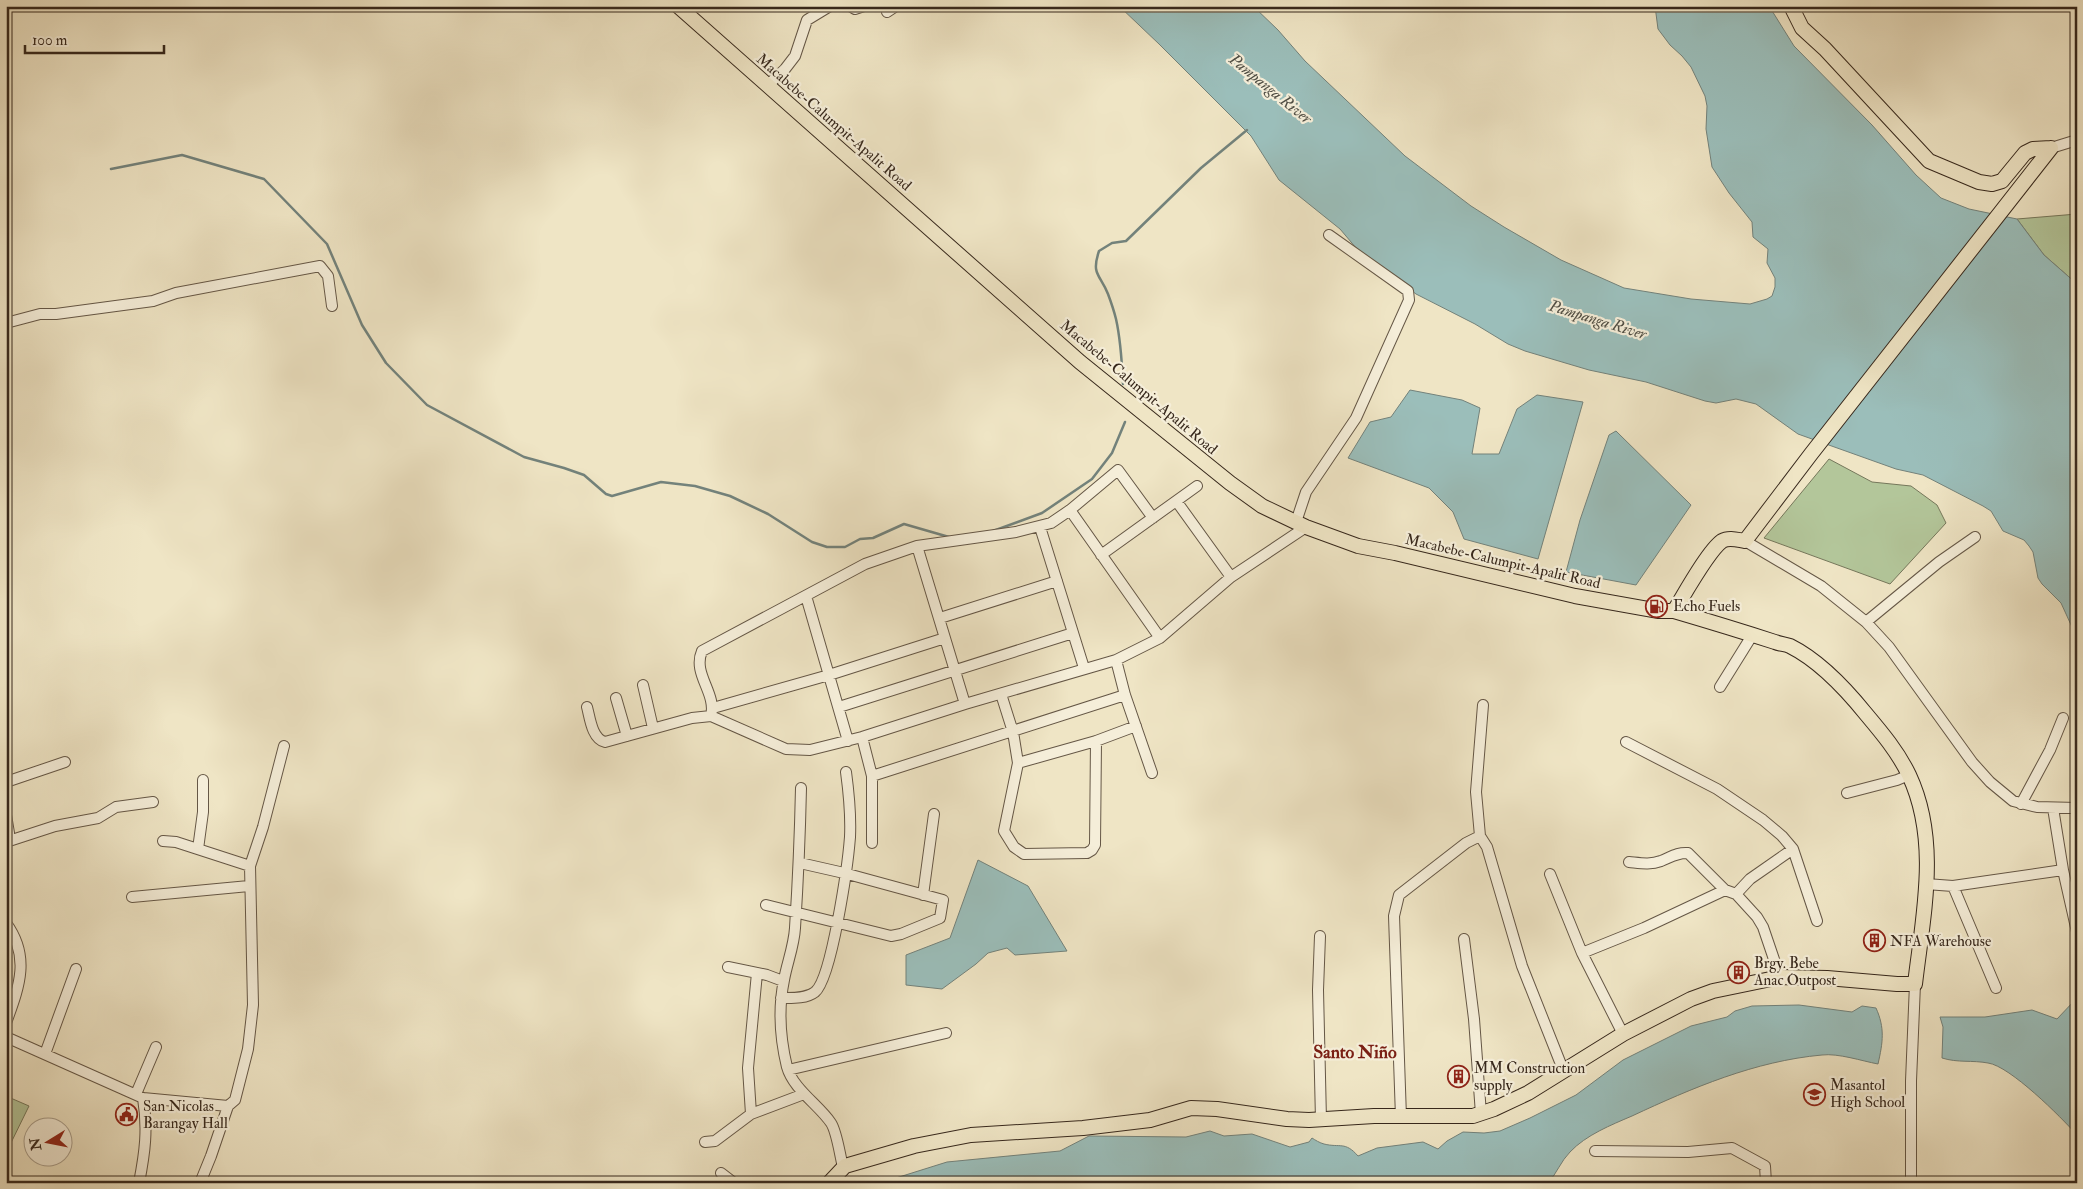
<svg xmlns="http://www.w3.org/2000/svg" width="2083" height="1189" font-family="'IM FELL Double Pica',serif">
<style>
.green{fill:#b3c69a;stroke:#75775b}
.water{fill:#9bbeba;stroke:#73827b}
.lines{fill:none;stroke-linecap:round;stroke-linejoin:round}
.stream{stroke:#73827b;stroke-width:2.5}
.minor-casing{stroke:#655746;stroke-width:12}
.major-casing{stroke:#37281c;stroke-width:16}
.minor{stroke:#f5eed9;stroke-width:10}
.major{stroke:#efe5c5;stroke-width:14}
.labels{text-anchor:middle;stroke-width:4.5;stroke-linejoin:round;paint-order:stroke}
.street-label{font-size:15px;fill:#37281c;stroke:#f5eed9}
.poi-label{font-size:15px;fill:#37281c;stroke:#f5eed9;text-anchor:start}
.water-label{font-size:16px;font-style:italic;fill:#504e44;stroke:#f5eed9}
.quarter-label{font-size:18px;font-weight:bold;fill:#7a1f14;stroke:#f5eed9}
</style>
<rect width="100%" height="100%" fill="#efe5c5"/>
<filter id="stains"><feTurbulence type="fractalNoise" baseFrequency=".004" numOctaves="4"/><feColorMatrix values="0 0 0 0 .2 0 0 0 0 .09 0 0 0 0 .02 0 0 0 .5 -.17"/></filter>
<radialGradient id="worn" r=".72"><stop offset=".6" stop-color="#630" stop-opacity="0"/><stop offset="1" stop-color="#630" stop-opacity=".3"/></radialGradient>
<path class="green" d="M2077 214V284L2044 255 2017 219Z
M1829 459 1872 482 1911 486 1937 505 1946 523 1890 584 1764 538Z
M6 1096 29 1106 6 1153Z"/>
<path class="water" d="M1119 6H1253L1278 30 1305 61 1405 156 1471 206 1504 227 1561 260 1624 288 1691 299 1750 304 1767 299 1772 296 1775 287V278L1767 263 1768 249 1753 237 1752 222 1729 193 1712 167 1706 129 1707 106 1705 96 1691 67 1682 56 1670 45 1658 29 1655 6H1769L1794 46 1872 125 1916 175 1941 198 1969 209 2017 219 2044 255 2077 284V638L2061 603 2042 584 2038 578 2033 552 2029 546 2024 540 2003 531 1991 511 1983 506 1923 475 1896 469 1798 434 1756 404 1736 399 1716 403 1705 401 1646 382 1589 370 1525 351 1508 344 1475 324 1416 294 1357 249 1340 229 1279 180 1251 136 1159 44Z
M1410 390 1462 400 1480 408 1472 454H1499L1517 409 1537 395 1583 402 1538 559 1464 539 1453 512 1429 488 1348 458 1370 422 1391 417Z
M1616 431 1691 505 1636 585 1566 572 1580 520 1609 435Z
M978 860 1028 886 1067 951 1015 955 1007 948 988 953 976 964 942 989 906 985V955L950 938Z
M2077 983V1135C2061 1117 2010 1066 1988 1063 1972 1060 1958 1063 1942 1058L1943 1027 1940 1017H1985L2032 1010 2057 1019 2075 1000Z
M1799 1005 1852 1012 1862 1006 1876 1008C1885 1028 1883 1042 1878 1064 1862 1061 1838 1053 1822 1055 1755 1061 1692 1088 1632 1116 1611 1125 1586 1135 1570 1152 1561 1161 1557 1173 1548 1183H880L947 1162 1060 1151 1089 1136 1186 1137 1210 1131 1224 1136 1252 1134 1290 1147 1309 1142 1312 1138C1315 1140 1320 1143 1324 1144 1340 1148 1345 1141 1358 1156L1377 1148 1423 1142 1438 1149 1447 1141 1463 1132 1484 1133 1500 1131 1530 1118 1576 1095 1623 1060 1691 1026 1727 1017 1735 1011 1752 1006Z"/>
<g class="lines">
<path class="stream" d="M111 169 182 155 264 179 327 244 362 325 386 363 427 405 524 457 564 468 584 475 606 494 612 496 661 482 695 486 730 496 768 514 812 542 827 547H845L860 539 873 538 904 524 949 537
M1123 384C1122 363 1121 341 1116 319 1114 311 1111 302 1108 294 1100 274 1091 275 1099 251L1112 243 1126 241 1201 168 1247 130
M993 531 1042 513 1092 479 1112 453 1125 422"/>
<defs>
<path id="minor" d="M850 6 855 9 864 6
M887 12 896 6
M768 85 785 69 795 56 807 20 830 6
M2051 148 2077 140
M6 323 40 314H56L153 301 176 293 320 266 328 276 332 306
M1177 502 1231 577
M1070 510 1160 638
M1296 522 1306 492 1356 418 1409 300 1408 291 1329 235
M1040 527 1084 668
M1745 541 1821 586 1866 622 1889 647 1972 762 1990 782 2013 801 2037 807 2077 808
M917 546 965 704
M1101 555 1197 486
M806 596 848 741
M940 618 1057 581
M1866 622 1939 562 1975 537
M1116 660 1125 695 1152 773
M643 685 653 728
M1720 687 1753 634
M1001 694 1013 732 1018 763 1004 831 1014 847 1024 854 1087 853 1092 850 1095 845 1096 741
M616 698 627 736
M1483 705 1476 792 1480 836 1487 847 1522 966 1564 1072
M587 707C590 718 592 739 605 742L692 718 711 716 786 749 810 750 862 737 965 704 1116 660 1160 638 1231 577 1306 527
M839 707 1073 633
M713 708 829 675 945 638
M711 716C717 693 692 674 702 651L865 564 917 546 1016 532 1051 523 1070 510 1118 470 1153 518
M862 737 872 776V843
M1626 742 1717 789 1763 820 1782 836 1793 849 1817 921
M1018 763 1096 741 1136 726
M872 776 1125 695
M6 782 65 762
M801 788C800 835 798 881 795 928 794 946 787 963 784 980 778 1009 780 1038 787 1067 793 1089 819 1105 831 1123 837 1132 840 1156 843 1167
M1847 793 1897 780 1909 775
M2021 804 2050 750 2063 718
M6 815 9 833 6 844
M9 841 55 826 98 818 116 807 153 802
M163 841 176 842 250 866
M198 849 203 812V780
M1629 862C1640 863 1650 865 1661 861 1671 857 1678 852 1688 853L1725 890 1736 894 1757 917 1763 927 1780 977
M2063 870 2077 932
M1550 874 1582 953 1623 1034
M1926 884 1953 886 2063 870 2053 808
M1953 886 1996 988
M1736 894 1750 879 1793 849
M923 895 934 814
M132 897 249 886
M766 905 891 936 901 934 940 918 943 900 844 873 800 863
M6 923C31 957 19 987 6 1023
M1320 936 1318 990 1321 1120
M1464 939 1474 1019 1481 1114
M1582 953 1644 928 1725 890
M728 967 767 975 783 981
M781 998C791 998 806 999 815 992 832 978 848 863 850 837 851 815 849 794 846 772
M6 1037 143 1098 228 1106
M45 1054 76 969
M788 1070 946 1033
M136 1094 156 1047
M751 1114 804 1094
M1401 1117 1394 916 1399 895 1466 843 1480 836
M705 1142 715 1141 751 1114 748 1068 757 973
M1595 1151 1688 1152 1732 1148 1765 1166 1766 1183
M721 1173 734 1183
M139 1183C145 1152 148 1129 143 1098
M200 1183 211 1156 228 1106 235 1100 248 1049 253 1005 250 866 263 827 284 746
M1911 1183V1081L1915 984"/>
<path id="major" d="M678 6 1080 362 1230 483 1262 506 1306 527 1358 546 1395 553 1575 596 1659 611H1674C1708 621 1741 631 1775 642 1780 644 1785 644 1790 646 1820 661 1845 688 1866 714 1882 733 1898 752 1909 775 1940 841 1923 915 1915 984H1897L1827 978 1780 977 1713 991 1691 999 1623 1034 1528 1093 1494 1109 1473 1116H1374L1309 1120 1287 1119 1217 1109 1191 1108 1150 1120 1083 1128 971 1135 914 1146 845 1166 829 1183
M1791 6 1802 28 1825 49 1929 161 1979 182 1992 184 2002 181 2025 153 2033 149 2051 148
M1674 611C1684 595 1708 551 1722 541 1729 537 1738 540 1745 541L1811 454 2051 148"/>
</defs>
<use href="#minor" class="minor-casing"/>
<use href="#major" class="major-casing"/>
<use href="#minor" class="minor"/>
<use href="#major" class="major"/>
</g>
<defs>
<symbol id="fuel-ring" viewBox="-11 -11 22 22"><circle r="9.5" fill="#f5eed9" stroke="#8f2418" stroke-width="1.5"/><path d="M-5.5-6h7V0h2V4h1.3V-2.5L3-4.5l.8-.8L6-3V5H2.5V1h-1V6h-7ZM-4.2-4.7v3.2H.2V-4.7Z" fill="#8f2418"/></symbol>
<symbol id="building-ring" viewBox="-11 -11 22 22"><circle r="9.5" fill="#f5eed9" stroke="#8f2418" stroke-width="1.5"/><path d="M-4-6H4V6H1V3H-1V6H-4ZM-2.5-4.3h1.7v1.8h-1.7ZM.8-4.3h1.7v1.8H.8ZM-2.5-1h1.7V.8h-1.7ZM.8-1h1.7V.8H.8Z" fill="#8f2418"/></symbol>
<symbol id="school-ring" viewBox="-11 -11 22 22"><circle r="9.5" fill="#f5eed9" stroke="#8f2418" stroke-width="1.5"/><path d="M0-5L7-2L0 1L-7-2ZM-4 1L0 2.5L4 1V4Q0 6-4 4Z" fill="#8f2418"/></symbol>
<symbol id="civic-ring" viewBox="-11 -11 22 22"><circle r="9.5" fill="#f5eed9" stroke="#8f2418" stroke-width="1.5"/><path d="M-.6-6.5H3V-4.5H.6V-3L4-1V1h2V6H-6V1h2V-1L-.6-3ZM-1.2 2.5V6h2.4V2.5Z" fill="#8f2418"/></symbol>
</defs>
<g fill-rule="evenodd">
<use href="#fuel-ring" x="1644" y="594" width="25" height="25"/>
<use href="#building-ring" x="1862" y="928" width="25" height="25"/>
<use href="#building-ring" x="1726" y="960" width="25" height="25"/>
<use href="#building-ring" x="1446" y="1064" width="25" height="25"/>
<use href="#school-ring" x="1802" y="1082" width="25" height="25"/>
<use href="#civic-ring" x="114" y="1102" width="25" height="25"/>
</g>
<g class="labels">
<g class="street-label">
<text transform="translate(834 122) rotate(41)" y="5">Macabebe-Calumpit-Apalit Road</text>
<text transform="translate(1139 387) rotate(40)" y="5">Macabebe-Calumpit-Apalit Road</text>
<text transform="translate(1503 561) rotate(13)" y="5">Macabebe-Calumpit-Apalit Road</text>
</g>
<g class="poi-label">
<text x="1673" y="611">Echo Fuels</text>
<text x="1890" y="946">NFA Warehouse</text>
<text x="1754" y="968">Brgy. Bebe<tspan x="1754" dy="17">Anac Outpost</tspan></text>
<text x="1474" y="1073">MM Construction<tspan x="1474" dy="17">supply</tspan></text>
<text x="1830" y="1090">Masantol<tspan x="1830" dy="17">High School</tspan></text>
<text x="143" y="1111">San Nicolas<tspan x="143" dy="17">Barangay Hall</tspan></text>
</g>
<g class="water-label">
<text transform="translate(1271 88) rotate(39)" y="6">Pampanga River</text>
<text transform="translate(1598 319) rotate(17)" y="6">Pampanga River</text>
</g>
<g class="quarter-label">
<text x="1355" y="1058">Santo Niño</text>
</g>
</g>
<rect width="2083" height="1189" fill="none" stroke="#efe5c5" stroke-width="25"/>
<rect x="8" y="8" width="2068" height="1174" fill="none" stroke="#37281c" stroke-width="2.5"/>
<rect x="12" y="12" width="2058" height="1164" fill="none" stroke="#37281c"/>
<g transform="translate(48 1142) rotate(260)"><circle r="24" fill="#f5eed9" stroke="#a99f8d"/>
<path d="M0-4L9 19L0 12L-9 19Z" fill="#8f2418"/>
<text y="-8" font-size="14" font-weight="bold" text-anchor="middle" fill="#37281c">N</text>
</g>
<path d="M25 45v8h139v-8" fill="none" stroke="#37281c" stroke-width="2.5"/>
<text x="32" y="45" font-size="15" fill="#37281c" stroke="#f5eed9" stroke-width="4" paint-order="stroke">100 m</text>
<rect width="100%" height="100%" filter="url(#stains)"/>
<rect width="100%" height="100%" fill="url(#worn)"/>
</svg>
